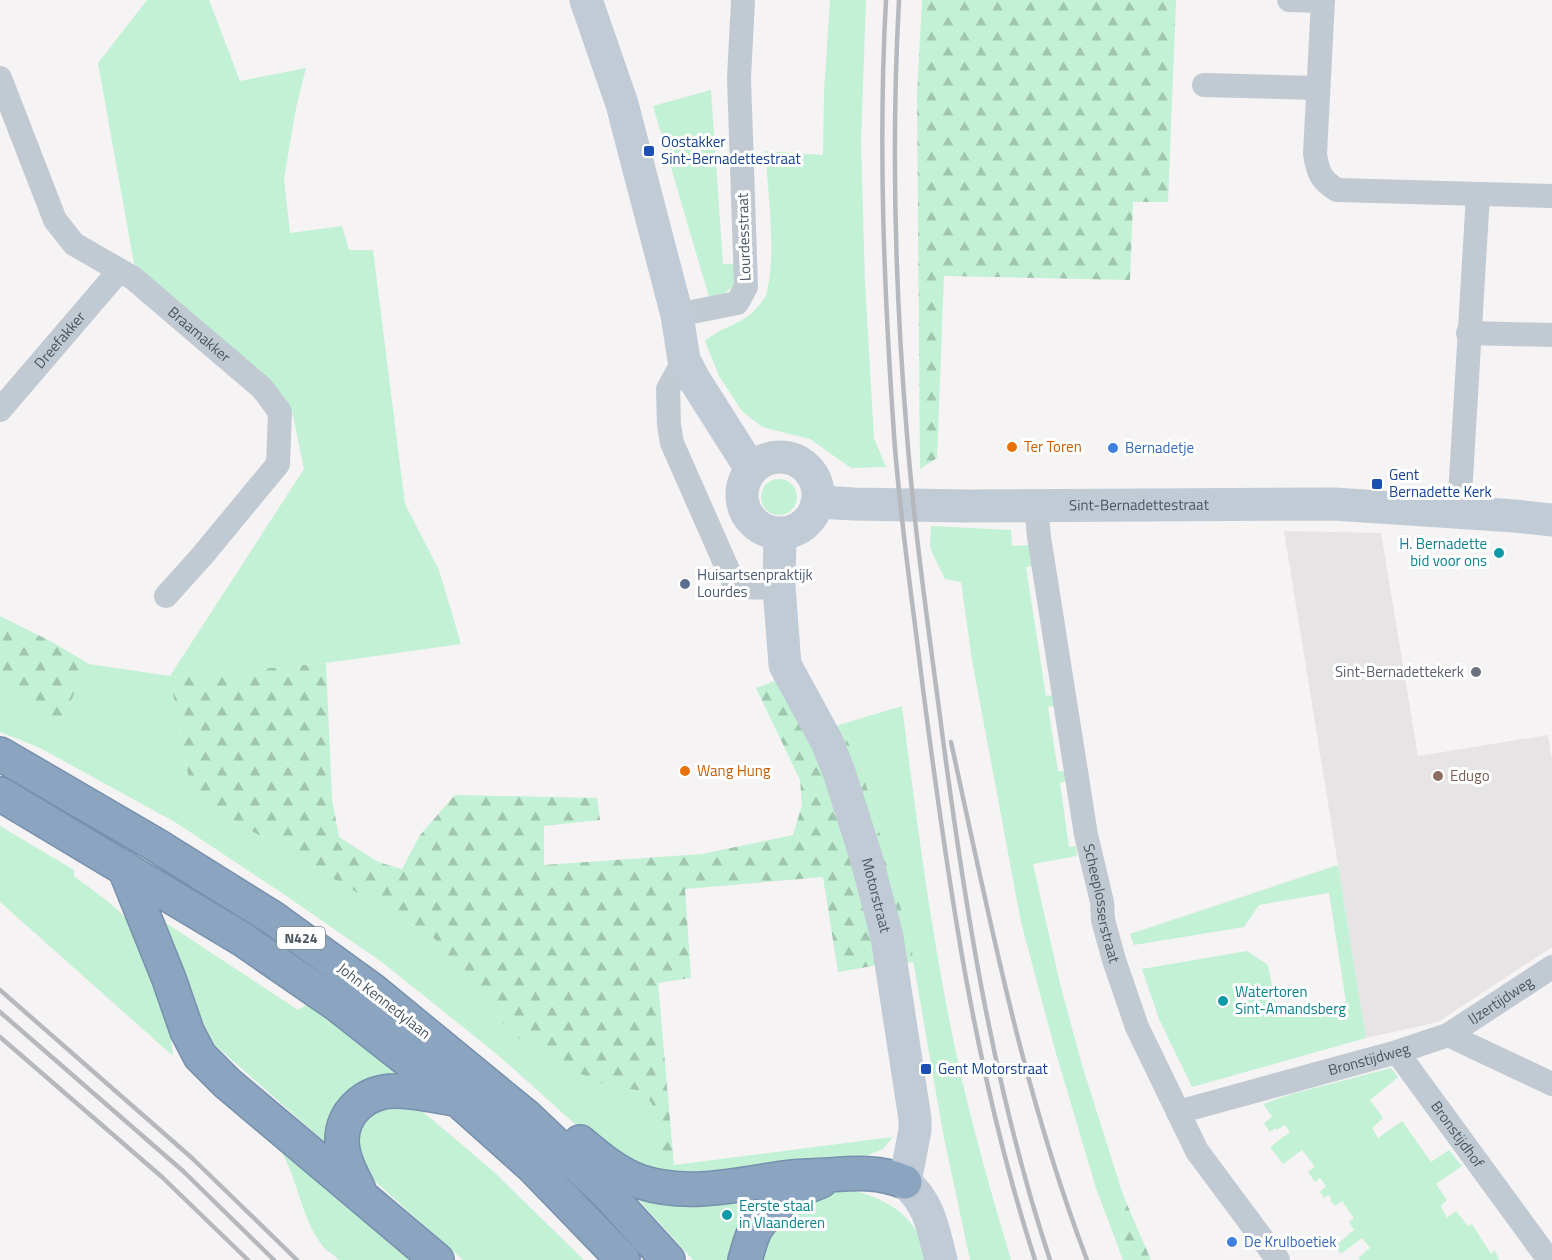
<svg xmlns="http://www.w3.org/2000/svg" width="1552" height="1260" font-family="'Titillium Web',sans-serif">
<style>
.education{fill:#e6e4e5}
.green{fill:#c3f1d5}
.forest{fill:url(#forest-firs)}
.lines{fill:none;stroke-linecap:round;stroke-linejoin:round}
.highway-casing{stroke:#7690ad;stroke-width:36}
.street{stroke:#c1cad2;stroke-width:24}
.secondary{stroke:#c1cbd6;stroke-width:33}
.highway{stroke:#8ba5c1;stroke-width:33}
.rail{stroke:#b5b8bd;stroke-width:4.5}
.transit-dot{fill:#1a4fb4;stroke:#fff;stroke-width:2}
.food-dot{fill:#e8710a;stroke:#fff;stroke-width:2}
.shop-dot{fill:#3f7fe0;stroke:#fff;stroke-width:2}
.culture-dot{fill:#0f9aa8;stroke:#fff;stroke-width:2}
.service-dot{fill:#5c6f8a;stroke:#fff;stroke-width:2}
.worship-dot{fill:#6b7280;stroke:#fff;stroke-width:2}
.education-dot{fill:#8d6e63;stroke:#fff;stroke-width:2}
.labels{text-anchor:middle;stroke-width:6;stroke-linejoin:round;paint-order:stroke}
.shield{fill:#fff;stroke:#808990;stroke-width:1.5}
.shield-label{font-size:14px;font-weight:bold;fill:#4a5661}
.transit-label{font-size:15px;fill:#164399;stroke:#fff;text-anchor:start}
.street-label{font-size:15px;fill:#4a5661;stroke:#fff}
.food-label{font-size:15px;fill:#c56008;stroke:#fff;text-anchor:start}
.shop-label{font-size:15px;fill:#366cbe;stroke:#fff;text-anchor:start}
.culture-label{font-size:15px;fill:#0d838f;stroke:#fff;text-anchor:start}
.service-label{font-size:15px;fill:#4e5e75;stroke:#fff;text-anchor:start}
.worship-label{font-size:15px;fill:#5b616d;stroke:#fff;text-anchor:end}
.education-label{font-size:15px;fill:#785e54;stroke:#fff;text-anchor:start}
</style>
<defs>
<pattern id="forest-firs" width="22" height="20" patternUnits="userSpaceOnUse" patternTransform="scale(1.5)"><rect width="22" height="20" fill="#c3f1d5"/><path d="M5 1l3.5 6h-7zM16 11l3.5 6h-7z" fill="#a0c6b0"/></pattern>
</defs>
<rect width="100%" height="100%" fill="#f5f3f3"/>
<path class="education" d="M1284 531 1381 533 1418 756 1548 735 1552 760V947L1438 1022 1366 1038Z"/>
<path class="green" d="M147 0H209L240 81 306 68 296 108 284 179 290 233 342 226 349 250H373L405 504 439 570 461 644 326 663 170 677 192 796 433 937 506 1027 608 1086 643 1091 652 1104 659 1155 674 1165 893 1137 883 1149 868 1155 766 1173 678 1180 612 1157 499 1056 383 963 285 895 175 822 38 747 0 732V687L61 721 89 664 170 676 304 469 292 411 134 264 98 63Z
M830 0H866L861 143 865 283 874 438 886 467 851 468 810 439 762 427 742 411 719 376 705 341C720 328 736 326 752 313 756 308 764 301 766 295 777 257 768 191 765 151L823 155 824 92Z
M711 90 723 264H740L737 283 725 293 709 297 653 106Z
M761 497a18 18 0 1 1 36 0a18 18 0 1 1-36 0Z
M931 526 1011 530 1012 546 1029 545 1033 566 1026 567 1046 696 1053 695 1054 706 1048 707 1058 771H1064L1066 781 1060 783 1069 847 1076 846 1077 856 1033 864 1060 984 1082 1065 1123 1195 1121 1255 1096 1188 1055 1050 1021 922 972 660 961 582 945 579 930 548Z
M902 706C918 831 934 957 962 1080 976 1140 993 1200 1011 1260H970L943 1133 909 937 861 767 839 725Z
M0 826 74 870V876C88 887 114 904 124 917 152 954 169 1010 173 1056L0 902Z
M1338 865 1366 1038 1192 1087 1159 1019 1142 969 1247 951 1268 965 1278 1015 1346 1002 1329 893 1259 905 1244 927 1134 945 1130 934Z
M166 923 298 1010 312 1002 405 1075 329 1146 215 1045 184 985 162 926Z
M1391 1068 1398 1077 1370 1100 1383 1118 1372 1128 1378 1138 1402 1121 1431 1162 1449 1150 1462 1166 1436 1184 1447 1200 1441 1206 1447 1218 1456 1211 1468 1226 1472 1224 1491 1254 1495 1250 1499 1260H1360L1358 1258 1370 1248 1362 1238 1341 1254 1335 1246 1354 1230 1349 1222 1354 1218 1342 1201 1335 1206 1330 1200 1332 1199 1329 1195 1324 1198 1320 1192 1326 1186 1320 1178 1315 1182 1308 1172 1315 1167 1302 1150 1283 1164 1270 1147 1290 1132 1285 1125 1276 1130 1275 1128 1270 1132 1264 1123 1272 1117 1263 1104 1292 1094Z
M410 1105 422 1111 493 1171 584 1260H463L368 1175C365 1170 361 1164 360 1158 355 1140 363 1113 382 1106 390 1103 402 1106 410 1105Z
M276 1143 417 1260H339C333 1254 323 1249 319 1241 299 1211 297 1173 276 1143Z
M851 1190C876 1196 900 1206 915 1229 921 1237 923 1250 927 1260H755L772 1223 832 1191Z
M765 1193 734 1260H693L637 1198Z"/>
<path class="forest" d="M922 0H1176L1168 202H1133L1130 280 944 276 937 458 920 469 917 94Z
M0 616 52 642 89 664 61 721 0 687Z
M326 663 332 799 339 837 378 862 402 869 420 835 455 795 597 798 600 820 544 826V865L702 854 793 835 802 805 800 780 756 688 783 678 809 733 839 725 861 767 909 937 914 962 878 965 838 972 823 877 685 889 691 978 658 983 674 1165 659 1155 652 1104 643 1091 608 1086 540 1056 506 1027 433 937 192 796 170 677Z
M1123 1195 1151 1260H1123L1121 1255Z"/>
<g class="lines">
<defs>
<path id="highway" d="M0 754 156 845 273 918 371 989 527 1117 608 1194 668 1260
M0 794 242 939 339 1006 457 1099 532 1166 623 1260
M124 867 169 979 187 1031 200 1056 227 1083 437 1260
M580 1142C599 1158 618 1174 641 1182 688 1197 736 1185 783 1178 798 1176 813 1176 829 1175 856 1173 879 1171 905 1182
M359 1190C352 1175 343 1160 342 1143 341 1112 366 1091 395 1091 415 1091 436 1096 455 1099
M745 1260C748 1250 751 1237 756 1228 772 1204 795 1191 821 1181"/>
</defs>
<use href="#highway" class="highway-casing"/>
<g class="street">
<path d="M1289 0 1323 1"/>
<path d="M1323 0 1315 154C1318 173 1321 180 1337 190L1552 196"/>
<path id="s1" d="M0 78 55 220 74 244 133 278 262 388 280 412 278 464 202 556 166 596"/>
<path d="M1204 85 1318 88"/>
<path d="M677 315 737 303 746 287 739 78 743 0"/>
<path d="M1468 333 1552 335"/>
<path d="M684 360 668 389 669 425 672 443 732 579C744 591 763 587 779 587"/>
<path id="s2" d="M0 410 119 271"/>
<path id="s3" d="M1036 505 1039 537 1086 835 1102 902 1103 920 1114 960 1137 1027 1197 1151 1278 1260"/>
<path d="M1459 512 1478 195"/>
<path id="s4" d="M1448 1035 1552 967"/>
<path id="s5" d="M1397 1052 1549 1260"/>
<path id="s6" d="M1178 1112 1397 1052 1448 1035 1552 1084"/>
</g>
<g class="secondary">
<path d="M586 0 622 104 677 315 684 360 694 379 751 469"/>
<circle cx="780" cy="495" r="38"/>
<path id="s7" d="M818 502 854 504 966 506 1334 504 1515 516 1552 520"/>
<path id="s8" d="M780 533 779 587 785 665 827 742 839 772 866 857 887 937 915 1119V1130L905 1182C930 1204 933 1229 941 1260"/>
</g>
<use href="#highway" class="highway"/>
<path class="rail" d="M886 0C878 145 884 290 894 435 900 520 913 605 923 689 948 882 975 1075 1035 1260
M899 0C891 145 895 290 907 435 914 526 927 618 939 709 963 895 991 1081 1050 1260
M951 742C989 916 1023 1092 1087 1260
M0 990 192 1158 297 1260
M0 1012 183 1171 274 1260
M0 1037 162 1177 248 1260"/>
</g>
<g class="transit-dot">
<rect x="643" y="145" width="12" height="12" rx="3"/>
<rect x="1371" y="478" width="12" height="12" rx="3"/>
<rect x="920" y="1063" width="12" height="12" rx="3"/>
</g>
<g class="food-dot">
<circle cx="1012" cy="447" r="6"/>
<circle cx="685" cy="771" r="6"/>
</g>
<g class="shop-dot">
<circle cx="1113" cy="448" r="6"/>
<circle cx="1232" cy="1242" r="6"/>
</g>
<g class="culture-dot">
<circle cx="1499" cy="553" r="6"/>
<circle cx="1223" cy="1001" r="6"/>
<circle cx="727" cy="1215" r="6"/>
</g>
<circle class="service-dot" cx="685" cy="584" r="6"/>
<circle class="worship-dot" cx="1476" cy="672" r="6"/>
<circle class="education-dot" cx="1438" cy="776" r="6"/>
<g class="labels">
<rect class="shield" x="277" y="927" width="48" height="22" rx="4.5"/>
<g class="shield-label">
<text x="301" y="943">N424</text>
</g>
<g class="transit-label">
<text x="661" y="147">Oostakker<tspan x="661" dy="17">Sint-Bernadettestraat</tspan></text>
<text x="1389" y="480">Gent<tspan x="1389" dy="17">Bernadette Kerk</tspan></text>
<text x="938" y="1074">Gent Motorstraat</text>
</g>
<g class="street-label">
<text transform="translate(744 237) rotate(-92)" y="5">Lourdesstraat</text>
<text dy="5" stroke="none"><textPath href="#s1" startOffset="338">Braamakker</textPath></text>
<text dy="5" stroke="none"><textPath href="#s2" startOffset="92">Dreefakker</textPath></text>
<text dy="5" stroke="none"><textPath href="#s7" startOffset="321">Sint-Bernadettestraat</textPath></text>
<text dy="5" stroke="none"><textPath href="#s8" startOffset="381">Motorstraat</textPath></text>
<text dy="5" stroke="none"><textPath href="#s3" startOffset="404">Scheeplosserstraat</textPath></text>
<text transform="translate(384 1001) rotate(38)" y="5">John Kennedylaan</text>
<text dy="5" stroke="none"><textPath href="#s4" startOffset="63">IJzertijdweg</textPath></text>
<text dy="5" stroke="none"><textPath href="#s6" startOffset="198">Bronstijdweg</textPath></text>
<text dy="5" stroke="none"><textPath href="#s5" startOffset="102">Bronstijdhof</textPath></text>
</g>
<g class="food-label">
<text x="1024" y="452">Ter Toren</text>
<text x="697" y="776">Wang Hung</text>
</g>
<g class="shop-label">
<text x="1125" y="453">Bernadetje</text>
<text x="1244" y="1247">De Krulboetiek</text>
</g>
<g class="culture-label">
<text x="1487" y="549" text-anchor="end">H. Bernadette<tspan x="1487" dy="17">bid voor ons</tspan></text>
<text x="1235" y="997">Watertoren<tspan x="1235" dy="17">Sint-Amandsberg</tspan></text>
<text x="739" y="1211">Eerste staal<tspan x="739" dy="17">in Vlaanderen</tspan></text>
</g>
<g class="service-label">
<text x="697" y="580">Huisartsenpraktijk<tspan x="697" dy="17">Lourdes</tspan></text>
</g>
<g class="worship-label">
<text x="1464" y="677">Sint-Bernadettekerk</text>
</g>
<g class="education-label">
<text x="1450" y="781">Edugo</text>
</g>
</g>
</svg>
